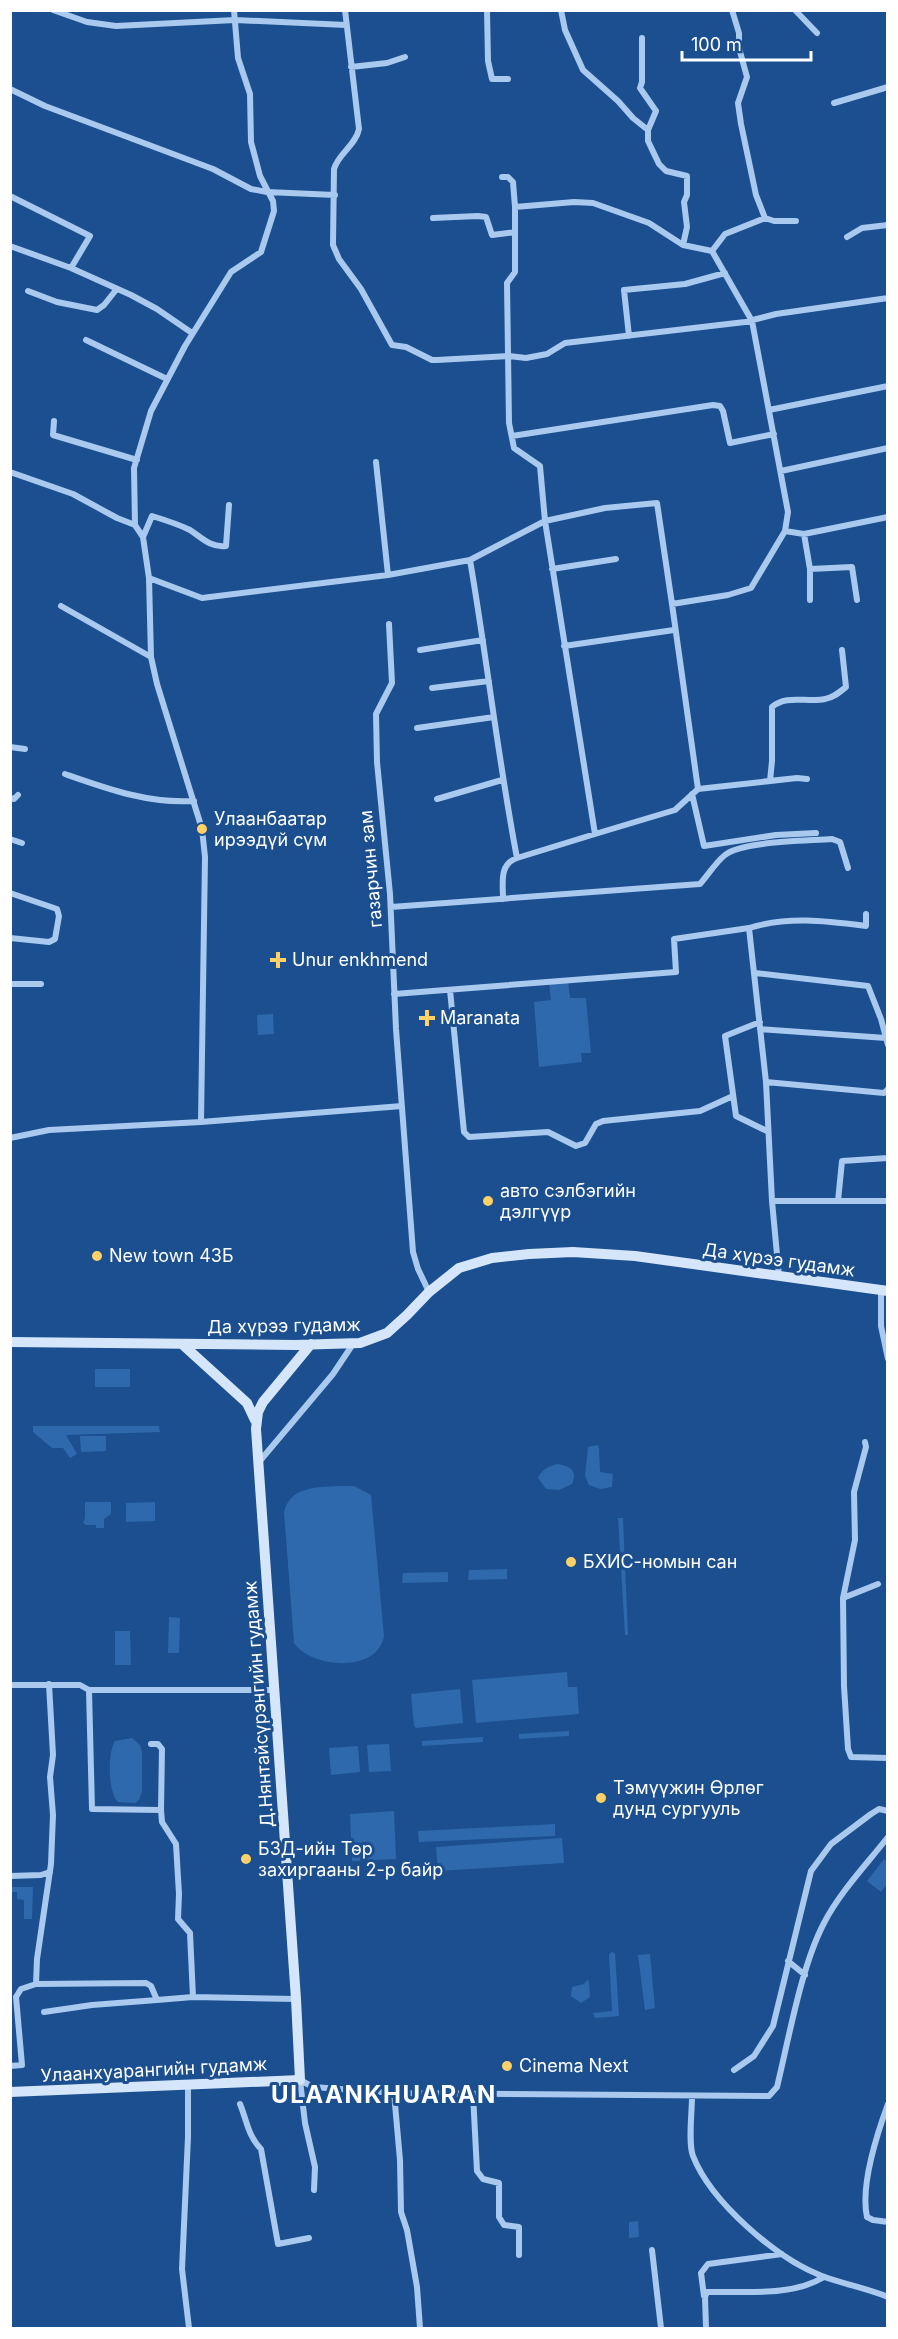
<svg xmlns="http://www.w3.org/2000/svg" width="898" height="2339" font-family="Inter,sans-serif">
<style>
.green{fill:#2e69ad}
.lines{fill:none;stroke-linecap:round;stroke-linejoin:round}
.minor{stroke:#a9c9ee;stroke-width:6}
.secondary{stroke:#d6e6fa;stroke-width:10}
.poi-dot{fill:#ffd166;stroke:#1b4f8f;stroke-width:2}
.labels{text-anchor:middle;stroke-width:6;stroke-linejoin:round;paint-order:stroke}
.poi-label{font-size:18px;fill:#fff;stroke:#1b4f8f;text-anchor:start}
.street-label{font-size:18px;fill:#fff;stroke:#1b4f8f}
.district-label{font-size:24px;font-weight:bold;letter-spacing:1.5px;fill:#fff;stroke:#1b4f8f}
</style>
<rect width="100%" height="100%" fill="#1b4f8f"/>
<path class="green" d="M568 981 570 998H586L591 1053H581L582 1062 539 1067 534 1002 551 1000 549 982Z
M273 1014 274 1034 258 1035 257 1015Z
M95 1369H130V1387H95Z
M33 1426H159L160 1432 66 1435 77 1454 70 1458 63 1448H52L33 1432Z
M80 1436H106V1451L81 1452Z
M598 1445 599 1448 600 1472 613 1474 612 1487 600 1489 589 1485 585 1476 588 1447Z
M558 1464C570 1466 578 1470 572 1484L559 1490 546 1489 538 1478C542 1469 549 1466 558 1464Z
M338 1486H354L371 1495 384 1636C378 1673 312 1669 294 1643L284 1512C290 1487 316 1487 338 1486Z
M85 1502H111V1514L104 1519V1528H96V1525H86L83 1523 85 1518Z
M155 1502V1521L126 1522V1503Z
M618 1518H623L628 1635H625Z
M507 1569V1579L468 1580 469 1570Z
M448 1572V1582L402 1583 403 1573Z
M169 1617 180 1618 179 1653H168Z
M115 1631H130L131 1665H115Z
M567 1672 568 1687H577L579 1714 476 1723 472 1680Z
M460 1689 463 1723 416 1728 414 1726 411 1694Z
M569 1731V1736L519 1739V1734Z
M483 1737V1742L422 1746V1741Z
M132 1738 140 1745 142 1752V1791L139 1800 135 1803 118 1802C108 1792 107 1754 115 1741Z
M389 1744 391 1771 369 1772 367 1745Z
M358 1746 360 1772 331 1775 329 1748Z
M394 1811 396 1859 352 1861 350 1814Z
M555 1824V1836L419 1842 418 1831Z
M562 1838 564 1863 438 1871 436 1847Z
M884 1859 887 1862V1884L881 1892 867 1881Z
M11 1887H33L32 1919H24V1900L17 1899V1892H11Z
M611 1952 615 1953 619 2016 595 2018 593 2013 612 2011 609 1955Z
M650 1954 655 2008 645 2010 638 1955Z
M587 1980 589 1981 590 1997 581 2003 571 1996 572 1987 584 1984Z
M638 2221 639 2237 629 2238V2222Z"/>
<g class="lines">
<path class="minor" d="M53 10 87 22 116 26 235 20 346 25
M345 10 359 129C356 145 338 154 334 169L333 245 339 259 361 289 392 345 406 347 432 360H437L509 356 526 358 547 354 565 343 745 322 776 314 888 298
M487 10 488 61 492 79H508
M561 10 565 30 583 70 618 101 633 118 648 130
M732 10 739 33V48L747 77 738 103 741 124 756 195 765 218
M795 10 817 33
M642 38V82L640 88 656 111 648 130V141L659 164 666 171 687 176V195L684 202 687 227 683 245
M351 67 387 63 405 57
M10 89 45 106 213 169 251 189 267 192 335 195
M834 103 888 87
M502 177H508L513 182 515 207
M10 196 90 236 71 268
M433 218 478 216 486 217 492 235 515 232
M847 237 862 228 888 225
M10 246 71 268 131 295 157 309 192 333
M712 251 725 234 765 218 774 221H796
M28 291 57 302 97 310 104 305 116 290
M629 336 624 290 685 284 725 273
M86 340 167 379
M769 410 888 386
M54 421 53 435 137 460
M512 436 713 405 720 406 723 411 730 443 774 434
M376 462 388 575 470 560 545 521 595 834 675 810 698 789 672 604 728 595 751 588 785 531 788 512 752 321 712 251 683 245 649 223 593 203 574 202 515 207V272L507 283 509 423 514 448 540 466 545 521 605 508 657 503 672 604
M781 471 888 448
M10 472 73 494 117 518 135 525
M785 531 804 534 888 517
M804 534 810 569 852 567 857 600
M143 537 152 516C165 520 178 524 190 530 202 538 211 548 226 546L229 505
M470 560C487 659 498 759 517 858L595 834
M552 569 616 559
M149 578 202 598 388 575
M810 600V569
M61 606 151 657
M389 624 392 683 376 714 377 762 390 894 396 1029 413 1252 418 1269 429 1292
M564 646 674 630
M420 650 483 640
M432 688 489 681
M417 728 494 717
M10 747 25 749
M65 774C108 789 149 804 194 801
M770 781 772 761V707C786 694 808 703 825 699 833 698 840 692 846 687L842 650
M698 789 797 778 807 779
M692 794 704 846 776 835 816 833
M10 798 14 799 18 795
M437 799 502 780
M10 839 22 843
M10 893 57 909 59 916 55 939 49 942 10 938
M503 899C503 883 499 864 517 858
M391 907 700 884C708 875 716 862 725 855 741 841 809 841 832 839L840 842 848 868
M755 973 868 986 881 1019 888 1045
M10 984H41
M450 990 464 1132 469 1137 548 1132 576 1146 585 1143 596 1124 603 1121 700 1111 733 1096
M394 994 676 972 674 939 749 928
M760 1022 725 1036 736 1116 767 1131
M760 1029 886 1038
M766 1082 884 1093 888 1089
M201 1122 205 857 202 829 157 684 151 657 149 578 143 537 135 525 134 468 151 411 185 346 231 272 261 252 274 211 273 201 260 176 251 142 250 94 238 58 234 10
M10 1138 49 1130 201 1122 402 1106
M772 1201 766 1082 749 928C788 916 826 921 866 926V914
M838 1201 842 1161 888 1158
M779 1276 772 1201H888
M881 1290V1326L888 1359
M259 1462 333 1374 353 1344
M878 1584 843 1598 844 1686 848 1749 851 1757 888 1758
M843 1598 855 1540 854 1492 866 1447 865 1442
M49 1684 53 1755 50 1777 53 1815 51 1864 37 1959 36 1984 146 1983 151 1986 157 2000 193 1997
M10 1685H80L89 1690H274
M89 1690 92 1809 161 1810 162 1822 176 1844 179 1894 178 1919 190 1933 193 1997 296 1999
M151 1744H158L162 1749 161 1810
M10 1876 41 1875 50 1872
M788 1961 805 1975
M44 2012 92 2005 157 2000
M10 2066 22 2065 16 1997 21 1989 36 1984
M734 2070 754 2056 773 2026 811 1871 831 1844 871 1814 879 1809 888 1811
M300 2080 313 2087 394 2093 769 2096 777 2087C789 2038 801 1967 824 1923 840 1892 866 1865 888 1837
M300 2080 305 2123 315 2167 314 2190
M188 2084V2137L182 2269 189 2328
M394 2093 400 2160 401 2212 407 2230 417 2287 420 2328
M473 2094 477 2171 483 2179 499 2183V2217L504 2225 519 2227V2255
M692 2097C692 2112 688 2143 693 2156 711 2202 777 2259 822 2276 843 2284 866 2288 888 2297
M240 2104C247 2121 248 2136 261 2149L278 2244 309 2238
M888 2104C877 2134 860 2185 867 2217L873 2220 888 2222
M652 2250 661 2328
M704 2296 701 2273 708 2264 782 2254
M706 2328 705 2297 707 2292C745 2291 791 2297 824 2277"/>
<path class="secondary" d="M10 1342 295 1345 360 1343 387 1333 407 1315 429 1292 459 1268 492 1258 529 1254 573 1252 635 1256 888 1291
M182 1344 247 1403 255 1420
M10 2092 300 2080 296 1999 256 1429 258 1412 263 1402 311 1344"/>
</g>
<g class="poi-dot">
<circle cx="202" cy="829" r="6"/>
<path d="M275 951h6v6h6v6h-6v6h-6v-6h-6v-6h6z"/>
<path d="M424 1009h6v6h6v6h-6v6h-6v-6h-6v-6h6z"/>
<circle cx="488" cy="1201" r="6"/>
<circle cx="97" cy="1256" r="6"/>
<circle cx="571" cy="1562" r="6"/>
<circle cx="601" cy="1798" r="6"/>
<circle cx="246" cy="1859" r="6"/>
<circle cx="507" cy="2066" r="6"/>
</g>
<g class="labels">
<g class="poi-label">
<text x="214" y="825">Улаанбаатар<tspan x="214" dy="21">ирээдүй сүм</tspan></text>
<text x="292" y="966">Unur enkhmend</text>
<text x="440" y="1024">Maranata</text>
<text x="500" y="1197">авто сэлбэгийн<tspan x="500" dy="21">дэлгүүр</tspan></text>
<text x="109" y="1262">New town 43Б</text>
<text x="583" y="1568">БХИС-номын сан</text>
<text x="613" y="1794">Тэмүүжин Өрлөг<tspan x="613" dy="21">дунд сургууль</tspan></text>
<text x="258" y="1855">БЗД-ийн Төр<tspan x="258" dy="21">захиргааны 2-р байр</tspan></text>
<text x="519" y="2072">Cinema Next</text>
</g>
<g class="street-label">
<text transform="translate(371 869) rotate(-95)" y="6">газарчин зам</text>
<text transform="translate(779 1260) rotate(8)" y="6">Да хүрээ гудамж</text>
<text transform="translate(284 1326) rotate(-1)" y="6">Да хүрээ гудамж</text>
<text transform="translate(259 1704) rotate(-94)" y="6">Д.Нянтайсүрэнгийн гудамж</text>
<text transform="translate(154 2070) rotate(-3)" y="6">Улаанхуарангийн гудамж</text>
</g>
<g class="district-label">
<text x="384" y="2103">ULAANKHUARAN</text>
</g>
</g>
<rect width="898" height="2339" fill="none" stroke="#ffffff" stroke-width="24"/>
<path d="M682 51v9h129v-9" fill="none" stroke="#ffffff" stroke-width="3"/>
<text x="691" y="51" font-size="18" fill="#ffffff" stroke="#1b4f8f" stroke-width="4.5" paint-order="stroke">100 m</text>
</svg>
